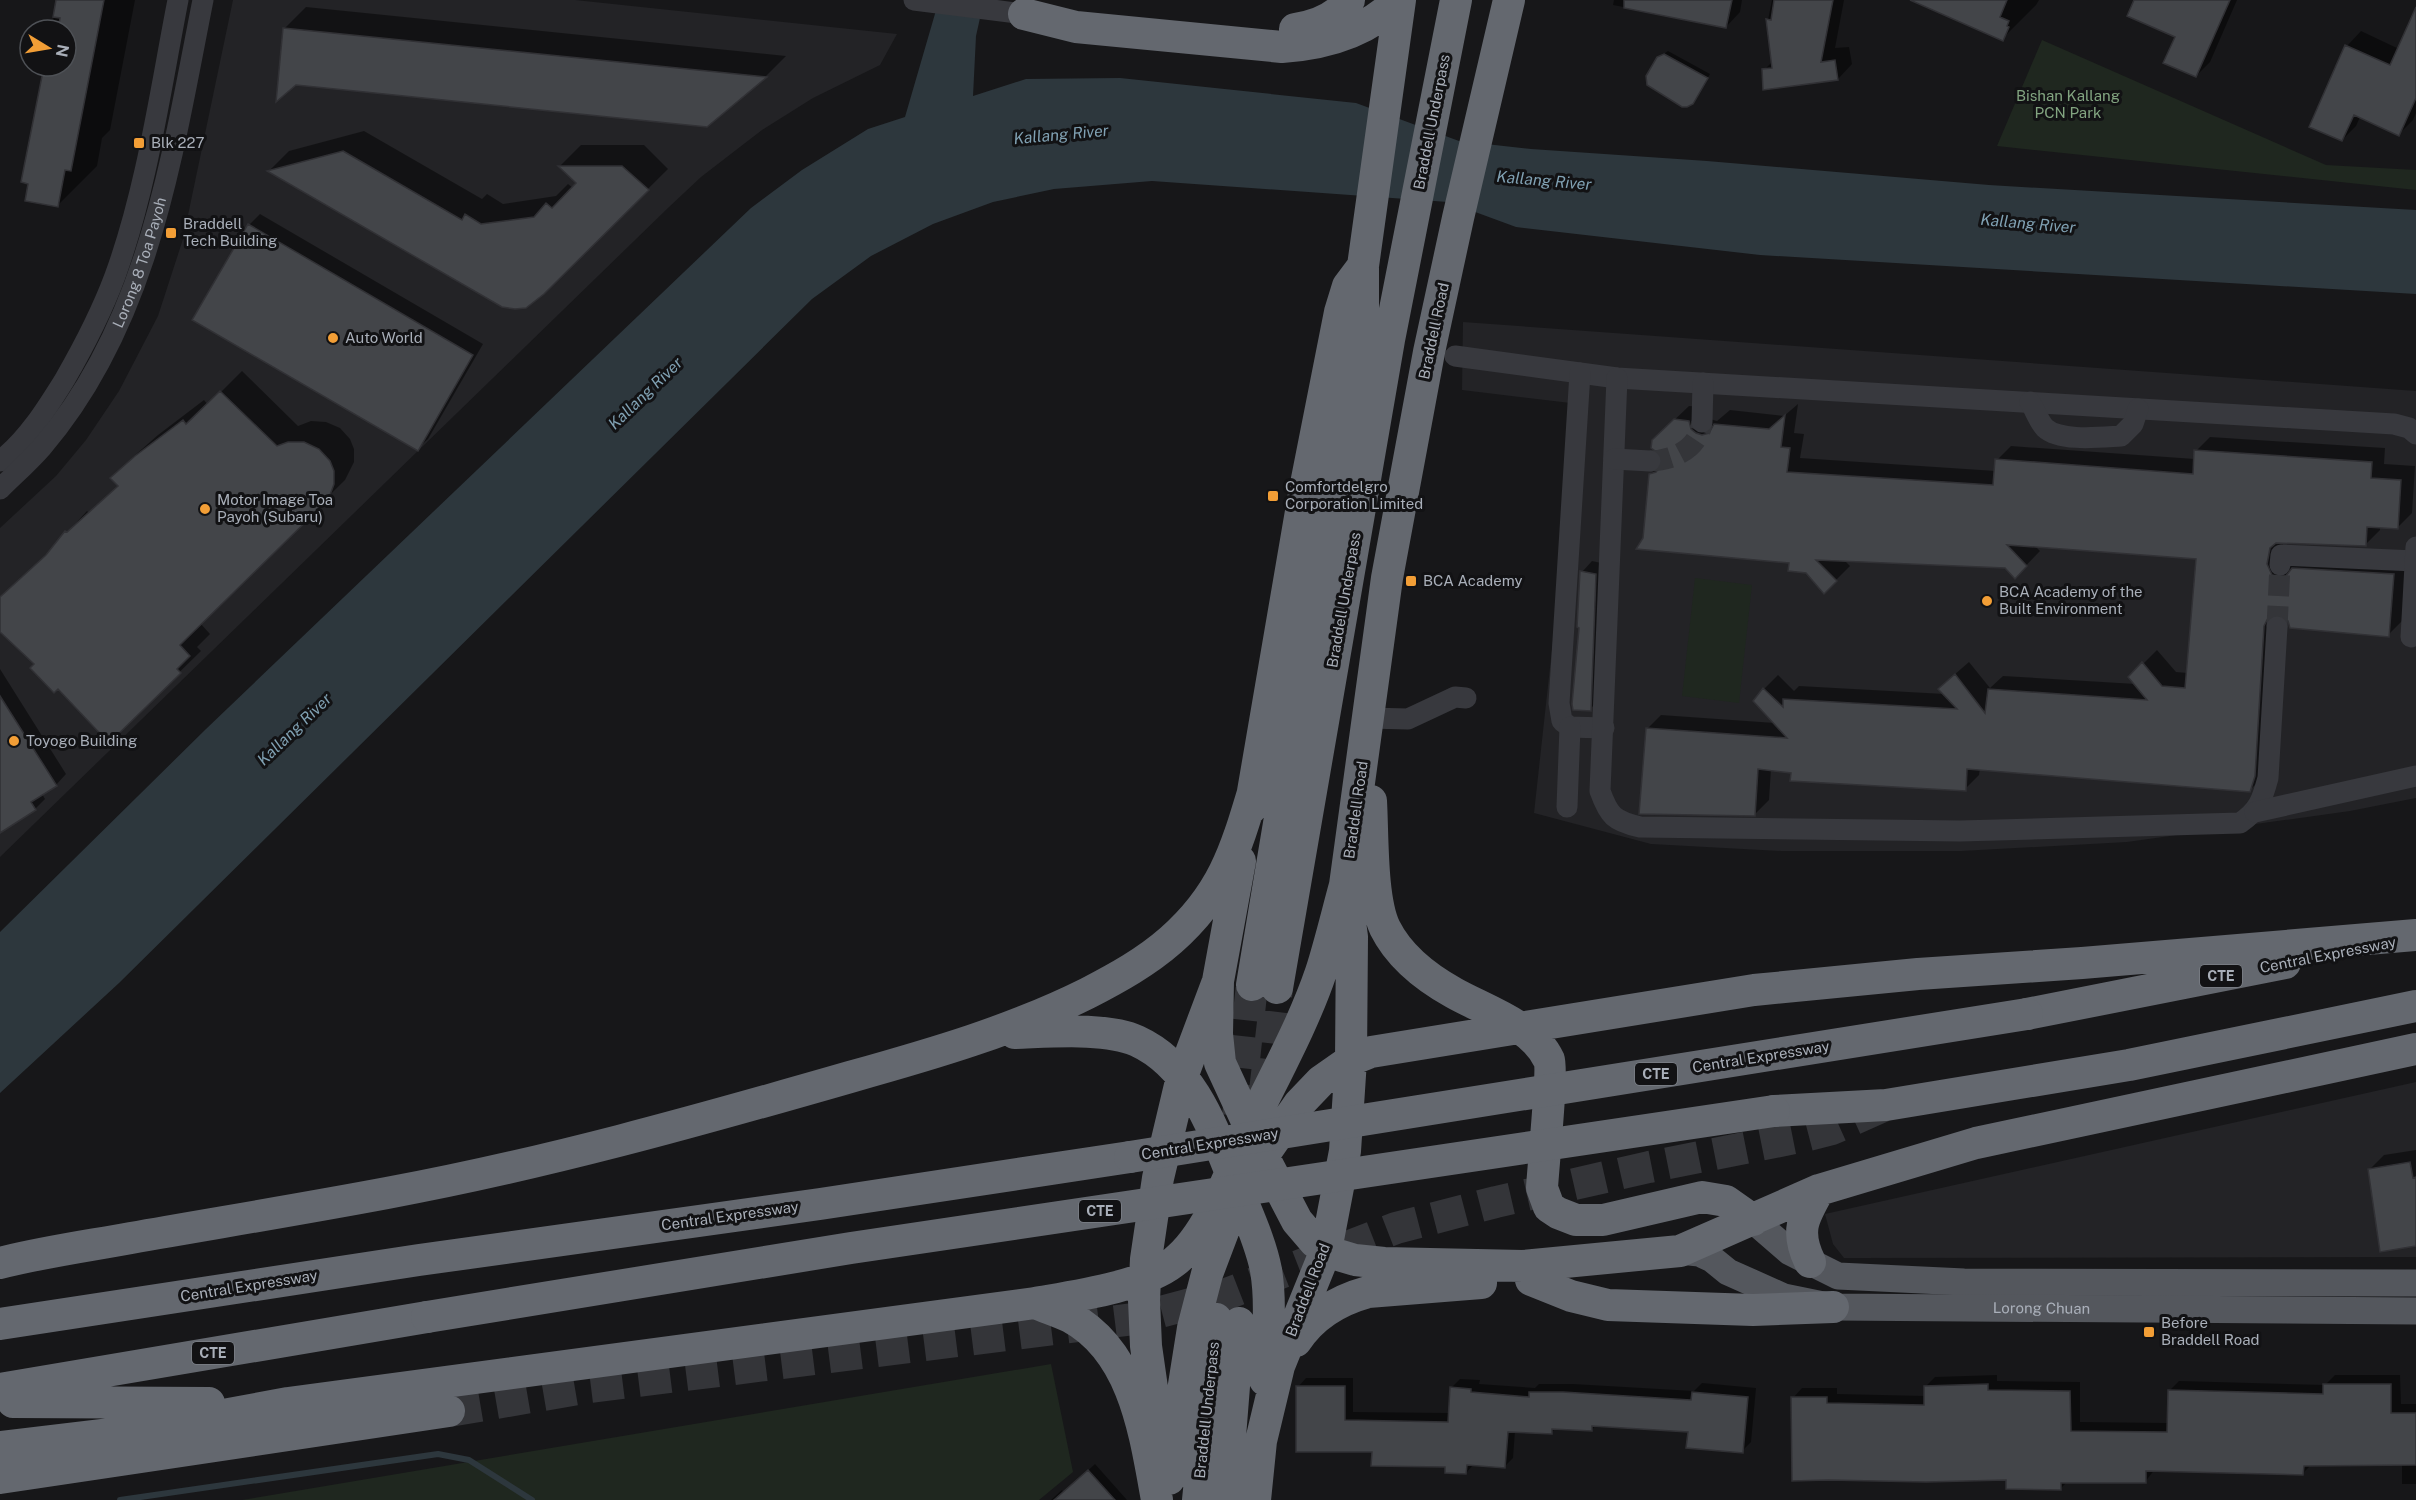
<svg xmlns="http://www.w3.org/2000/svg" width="2416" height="1500" font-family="'Public Sans',sans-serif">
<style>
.built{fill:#232326}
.green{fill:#1f271f}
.water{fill:#2d373d}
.shadow{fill:#0007}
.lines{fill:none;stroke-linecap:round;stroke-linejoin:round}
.stream{stroke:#2d373d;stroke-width:6}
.building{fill:#434549;stroke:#313135;stroke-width:1.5}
.minor-tunnel{stroke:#343539;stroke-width:21;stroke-dasharray:21 10;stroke-linecap:butt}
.highway-tunnel{stroke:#343539;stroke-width:32;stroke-dasharray:32 16;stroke-linecap:butt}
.minor{stroke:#38393e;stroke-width:21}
.major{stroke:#54575d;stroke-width:27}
.highway{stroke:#64686f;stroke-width:32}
.highway-bridge{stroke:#64686f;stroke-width:32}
.poi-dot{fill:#f29e36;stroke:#121214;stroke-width:2}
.labels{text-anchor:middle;stroke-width:6;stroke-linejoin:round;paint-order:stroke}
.shield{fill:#121214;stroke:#7c8088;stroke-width:1.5}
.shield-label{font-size:14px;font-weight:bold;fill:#a9afb9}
.park-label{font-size:15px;fill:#82a480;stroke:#121214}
.street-label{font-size:15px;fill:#a9afb9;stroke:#121214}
.poi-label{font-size:15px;fill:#a9afb9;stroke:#121214;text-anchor:start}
.water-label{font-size:16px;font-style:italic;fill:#80a1b3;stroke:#121214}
</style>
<rect width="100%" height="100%" fill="#171719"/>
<path class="built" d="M233 0H575L897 34 880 65 813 98 762 130 701 177 669 207 0 857V528L56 476 86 440 119 391 158 316 183 239Z
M1463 322 2416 391V798L2350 811 2127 842 1961 851H1781L1651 844 1534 813 1579 404 1462 390Z
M2416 1082V1257L1844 1258 1833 1244 1825 1214Z"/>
<path class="green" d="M2042 40 2326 165 2416 170V190L1997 146Z
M1695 578 1752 585 1739 703 1682 696Z
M1051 1364 1073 1472 1039 1500H242Z"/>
<path class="water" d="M939 0H984L976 36 973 96 1026 79 1120 78 1356 103 1459 141 1531 149 1707 161 1989 185 2416 210V294L1760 255 1516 227 1448 202 1152 181 1054 189 993 202 933 224 871 256 812 299 119 983 0 1093V932L206 729 751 208 802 170 868 129 905 117Z"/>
<path class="shadow" d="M57 0H135L110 130 102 138 97 166 57 206 44 66H66V30H51Z
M1614 0H1742L1740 12 1726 27 1613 5Z
M1772 0H1844L1835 48 1849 47 1852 64 1838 79 1764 70 1773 61 1768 20Z
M1936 0H2039L2036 5 2002 39Z
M2136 0H2237L2210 62 2196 76 2177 36Z
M306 7 786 56 766 76 707 125 285 28Z
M2416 10V113L2413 120 2399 134 2360 117 2356 126 2342 140 2311 126 2347 46 2361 31 2399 49Z
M1668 51 1710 74 1695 100 1658 58Z
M364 131 482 199 487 194 503 204 556 196 568 184 573 188 578 183 560 166 581 145H644L668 169 543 293 269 171 289 151Z
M260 214 483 344 428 439 417 449 249 225Z
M242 371 298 426 311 421 326 422 340 428 350 439 354 449V462L345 480 200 623 210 634 197 647 201 651 109 741 0 629V598L53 548 87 511 89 513 119 485 113 478 133 457 158 435 204 400 208 405Z
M1798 404 1794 433 1804 434 1800 458 1996 471 1997 460 2011 446 2195 459 2196 451 2210 437 2385 448 2384 464 2415 466 2412 513 2397 528 2380 526V530L2365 545 2283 541 2282 555 2408 561 2402 621 2388 635 2289 620 2279 613 2269 761 2264 776 2250 790 1980 768 1979 775 1965 789 1771 769 1769 800 1755 814 1647 729 1661 715 1775 723 1764 689 1778 675 1794 691 1799 686 1945 694 1954 675 1969 662 1990 688 2003 676 2136 684 2130 677 2157 650 2176 672 2188 673 2198 558 2035 546 2040 551 2015 577 2005 567 1844 560 1850 566 1824 592 1807 572 1790 562 1644 539 1650 474 1664 461 1668 426 1689 406 1703 407 1710 419 1717 421 1730 410 1784 416Z
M1592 561 1606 564 1600 699 1590 709 1580 626 1582 572Z
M0 669 66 774 56 785 42 794 45 799 35 809 0 827Z
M2416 1150V1245L2369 1170 2384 1155Z
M1997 1375V1381L2080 1382V1422L2168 1423 2170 1390 2179 1381 2325 1385 2335 1375H2400L2401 1404H2416V1484H2402V1463L2312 1464 2303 1473 2155 1469 2145 1482H2067L2061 1488 2007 1478 1926 1481 1793 1480V1398L1802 1388H1837V1394L1926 1396 1925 1387 1935 1377Z
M1306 1378H1353V1412L1450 1413 1451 1388 1460 1379 1480 1380 1479 1384 1535 1388 1539 1384H1573L1694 1391 1702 1383 1756 1388 1751 1442 1742 1451 1689 1431 1596 1425 1592 1430 1556 1428 1551 1433 1515 1431 1513 1458 1504 1467 1474 1464 1466 1473 1447 1466 1373 1450 1298 1387Z
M1095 1464 1127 1500H1051L1062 1490 1064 1493Z"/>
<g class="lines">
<path class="stream" d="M120 1500 438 1454 469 1460 532 1500"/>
</g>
<path class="building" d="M56 0H104L71 171 65 170 58 207 25 201 28 184 21 182 44 66H66V30H58L60 18 53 17Z
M1624 0H1732L1726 28 1624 8Z
M1774 0H1833L1821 62 1835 60 1838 80 1763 90 1762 69 1772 68 1766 19 1771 20Z
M1910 0H2007L2000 17 2009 21 2007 26 2009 27 2003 41Z
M2134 0H2230L2196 77 2163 63 2175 37 2127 16Z
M2416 7V98L2399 136 2354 115 2342 141 2309 127 2345 45 2390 65Z
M283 28 767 77 707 127 296 85 276 102Z
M1664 54 1708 78 1693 104 1687 107H1682L1647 85 1646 76 1657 57Z
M343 151 462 220 465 214 481 224 534 217 546 203 552 208 576 183 558 166H622L649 190 544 294 526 308 515 309 502 307 267 171Z
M248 224 473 355 418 451 192 320Z
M220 391 277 446 288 442H304L319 449 330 461 334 471V484L330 495 325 503 180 645 190 656 177 669 181 673 109 743 58 689 54 693 30 668 34 664 0 632V597L46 555 65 531 67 532 118 486 110 478 135 456 183 420 186 424Z
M1785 415 1781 447 1790 448 1787 472 1993 485 1995 459 2193 474 2194 450 2372 462 2371 478 2401 480 2398 529 2367 527 2366 546 2276 543 2270 548 2267 564 2272 575 2279 578 2286 576 2292 568 2394 574 2389 637 2290 628 2288 621 2278 614 2272 615 2267 620 2264 626 2255 776 2250 792 1967 769 1966 791 1790 781 1791 773 1758 769 1755 816 1639 814 1646 728 1787 738 1753 701 1763 688 1783 707V699L1957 709 1938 689 1955 674 1985 713 1988 689 2147 700 2128 677 2142 662 2162 686 2185 688 2196 559 2007 545 2027 566 2015 579 2005 568 1816 560 1837 581 1824 594 1806 573 1788 571 1789 563 1636 549 1643 538 1649 474 1656 472 1663 462 1661 455 1651 448 1652 440 1674 419 1689 421 1691 429 1696 433 1702 435 1709 433 1714 424 1769 429Z
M1580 571 1596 574 1591 711 1573 710 1572 704 1579 628 1577 627Z
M0 696 57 786 31 802 36 810 0 833Z
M2410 1162 2413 1178 2416 1177V1246L2380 1252 2368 1169Z
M1988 1384V1390L2070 1391 2071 1431 2167 1432 2168 1390 2323 1394V1384H2391V1413H2416V1465L2304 1466 2303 1475 2146 1471V1483H2061V1490L2006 1489V1480L1926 1482 1828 1480 1792 1481 1791 1397H1827V1403L1924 1405V1386Z
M1296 1386H1345V1420L1448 1422 1450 1387 1471 1389V1392L1529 1397V1392H1563L1691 1400 1692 1392 1748 1397 1743 1453 1686 1448 1688 1432 1592 1426V1431L1552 1429V1434L1508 1432 1505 1468 1467 1465 1466 1474 1445 1473V1467L1371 1466 1372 1452H1296Z
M1088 1470 1115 1500H1054Z"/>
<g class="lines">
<path class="minor-tunnel" d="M1650 461C1674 460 1699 449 1702 422
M2277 627 2280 565"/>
<path class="highway-tunnel" d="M1265 1091 1277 988
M1238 1116 1252 985
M449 1411 590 1387 1134 1319 1224 1295 1396 1228 1496 1202 1649 1167 1805 1136 1832 1129 1883 1106"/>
<g class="minor">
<path d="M914 0 1024 14"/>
<path d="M1455 356 1617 378 2394 424 2409 428 2416 434"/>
<path d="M1580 373 1559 703 1562 721 1570 727 1604 728"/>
<path d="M1617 378 1600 791C1609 816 1614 821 1640 827L1960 831 2240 823C2259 810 2262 800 2268 778L2277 627"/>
<path d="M2030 402C2035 410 2039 422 2045 428 2060 442 2102 437 2121 436L2133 424 2138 409"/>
<path d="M1702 422 1703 383"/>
<path d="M1614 459 1650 461"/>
<path d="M0 461C28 439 47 408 65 379 84 346 102 311 115 276 147 188 160 92 178 0"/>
<path id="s1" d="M0 489C14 475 29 462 42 447 149 322 172 156 203 0"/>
<path d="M2280 565 2281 555 2415 561"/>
<path d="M2411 637 2416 547"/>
<path d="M1368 718 1408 719 1455 697 1466 698"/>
<path d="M1567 807 1570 727"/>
<path d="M2255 812 2416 776"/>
</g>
<g class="major">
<path d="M1753 1220 1790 1252 1838 1276 1964 1282 2416 1283"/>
<path id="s2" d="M1680 1251 1699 1253 1712 1259 1728 1272 1784 1297 1833 1307 2416 1311"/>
</g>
<path class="highway" d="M1024 14 1076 27 1282 47C1325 44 1368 32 1398 0
M1295 29C1315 26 1337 18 1349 0
M1371 801C1373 835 1371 899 1385 928 1399 956 1427 978 1454 993 1486 1011 1533 1025 1549 1060 1553 1070 1543 1169 1542 1188L1549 1207 1558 1213 1576 1220H1603L1702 1197 1726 1201 1753 1220
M1250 809 1304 494 1340 312 1348 286 1363 266
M1218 981 1217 1034 1220 1063 1263 1156 1297 1221 1315 1242 1335 1254 1355 1260 1384 1263 1523 1266 1680 1251 1819 1190 1976 1143 2416 1049
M1252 985 1363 321V266L1400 0
M1277 988 1389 340 1456 0
M2027 1014 2285 963
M1015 1033C1050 1032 1106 1027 1137 1041 1196 1068 1216 1138 1239 1193 1249 1218 1261 1244 1266 1270 1272 1306 1267 1344 1265 1380
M1774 1111 1886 1105 2129 1065 2416 1006
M1810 1262C1795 1231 1803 1218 1819 1190
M0 1263C43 1252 87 1246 131 1238 216 1223 302 1209 387 1193 544 1164 697 1121 850 1077 932 1054 1012 1031 1088 993 1117 978 1146 962 1171 940 1222 895 1235 853 1254 789
M1531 1280 1571 1296 1608 1305 1753 1310 1833 1307
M1035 1303C1047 1308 1059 1312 1070 1317 1135 1352 1145 1435 1157 1500
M0 1324 419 1260 820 1204 1130 1157
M1296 1341C1313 1315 1339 1300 1368 1292L1481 1283
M0 1389 427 1317
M13 1402 209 1403
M0 1447 136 1431 288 1403 1035 1303C1075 1296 1142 1287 1174 1262 1209 1235 1230 1173 1247 1133 1272 1080 1302 1028 1321 972 1330 944 1337 914 1345 885
M1167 1453 1152 1388 1146 1346 1144 1300 1146 1259 1158 1178 1182 1077 1218 981 1240 861
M0 1478 449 1411
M1169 1479 1193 1328 1207 1274 1238 1192 1299 1104 1321 1081 1351 1060 1371 1052 1754 990 1918 974 2082 963 2416 935
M1198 1500 1216 1319
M1225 1500 1239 1323
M1255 1500 1261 1441 1279 1366 1326 1250 1345 1151 1351 1060 1352 937 1345 885 1387 578 1429 352 1458 218 1509 0"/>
<path class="highway-bridge" d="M1130 1157 2027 1014
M427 1317 851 1248 1774 1111"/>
</g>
<g class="poi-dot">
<rect x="133" y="137" width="12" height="12" rx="3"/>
<rect x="165" y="227" width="12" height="12" rx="3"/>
<circle cx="333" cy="338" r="6"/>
<rect x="1267" y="490" width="12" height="12" rx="3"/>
<circle cx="205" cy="509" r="6"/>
<rect x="1405" y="575" width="12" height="12" rx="3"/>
<circle cx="1987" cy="601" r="6"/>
<circle cx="14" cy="741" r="6"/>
<rect x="2143" y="1326" width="12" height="12" rx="3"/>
</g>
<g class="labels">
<g class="shield">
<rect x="2200" y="965" width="42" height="22" rx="4.5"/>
<rect x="1635" y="1063" width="42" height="22" rx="4.5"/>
<rect x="1079" y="1200" width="42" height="22" rx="4.5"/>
<rect x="192" y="1342" width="42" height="22" rx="4.5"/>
</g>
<g class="shield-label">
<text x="2221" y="981">CTE</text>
<text x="1656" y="1079">CTE</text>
<text x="1100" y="1216">CTE</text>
<text x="213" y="1358">CTE</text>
</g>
<g class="park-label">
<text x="2068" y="101">Bishan Kallang<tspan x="2068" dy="17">PCN Park</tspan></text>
</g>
<g class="street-label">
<text transform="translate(1432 122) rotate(-79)" y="5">Braddell Underpass</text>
<text dy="5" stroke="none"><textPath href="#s1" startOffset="270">Lorong 8 Toa Payoh</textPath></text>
<text transform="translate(1434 331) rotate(-78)" y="5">Braddell Road</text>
<text transform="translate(1344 600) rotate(-80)" y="5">Braddell Underpass</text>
<text transform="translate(1356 810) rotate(-82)" y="5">Braddell Road</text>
<text transform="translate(2328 955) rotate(-11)" y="5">Central Expressway</text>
<text transform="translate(1761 1057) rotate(-9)" y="5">Central Expressway</text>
<text transform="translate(1210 1144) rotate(-9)" y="5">Central Expressway</text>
<text transform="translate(730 1216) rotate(-8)" y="5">Central Expressway</text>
<text transform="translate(249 1286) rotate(-9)" y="5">Central Expressway</text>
<text transform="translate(1308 1290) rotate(-69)" y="5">Braddell Road</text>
<text dy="5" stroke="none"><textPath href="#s2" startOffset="374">Lorong Chuan</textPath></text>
<text transform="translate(1207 1410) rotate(-84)" y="5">Braddell Underpass</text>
</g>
<g class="poi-label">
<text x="151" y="148">Blk 227</text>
<text x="183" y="229">Braddell<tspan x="183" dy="17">Tech Building</tspan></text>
<text x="345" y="343">Auto World</text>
<text x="1285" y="492">Comfortdelgro<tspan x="1285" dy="17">Corporation Limited</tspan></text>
<text x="217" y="505">Motor Image Toa<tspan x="217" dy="17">Payoh (Subaru)</tspan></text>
<text x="1423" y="586">BCA Academy</text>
<text x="1999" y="597">BCA Academy of the<tspan x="1999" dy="17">Built Environment</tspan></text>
<text x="26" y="746">Toyogo Building</text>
<text x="2161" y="1328">Before<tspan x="2161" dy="17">Braddell Road</tspan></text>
</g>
<g class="water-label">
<text transform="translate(1061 134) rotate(-5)" y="6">Kallang River</text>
<text transform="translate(1544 180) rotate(5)" y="6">Kallang River</text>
<text transform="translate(2028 223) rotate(5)" y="6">Kallang River</text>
<text transform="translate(645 393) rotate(-44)" y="6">Kallang River</text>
<text transform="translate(294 729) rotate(-44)" y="6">Kallang River</text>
</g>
</g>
<g transform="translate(48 48) rotate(101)"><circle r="28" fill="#121214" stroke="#4e5156" stroke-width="1.5"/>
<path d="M0-4.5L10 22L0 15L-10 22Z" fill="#f29e36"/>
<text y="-9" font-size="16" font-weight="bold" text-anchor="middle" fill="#a9afb9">N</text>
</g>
</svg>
